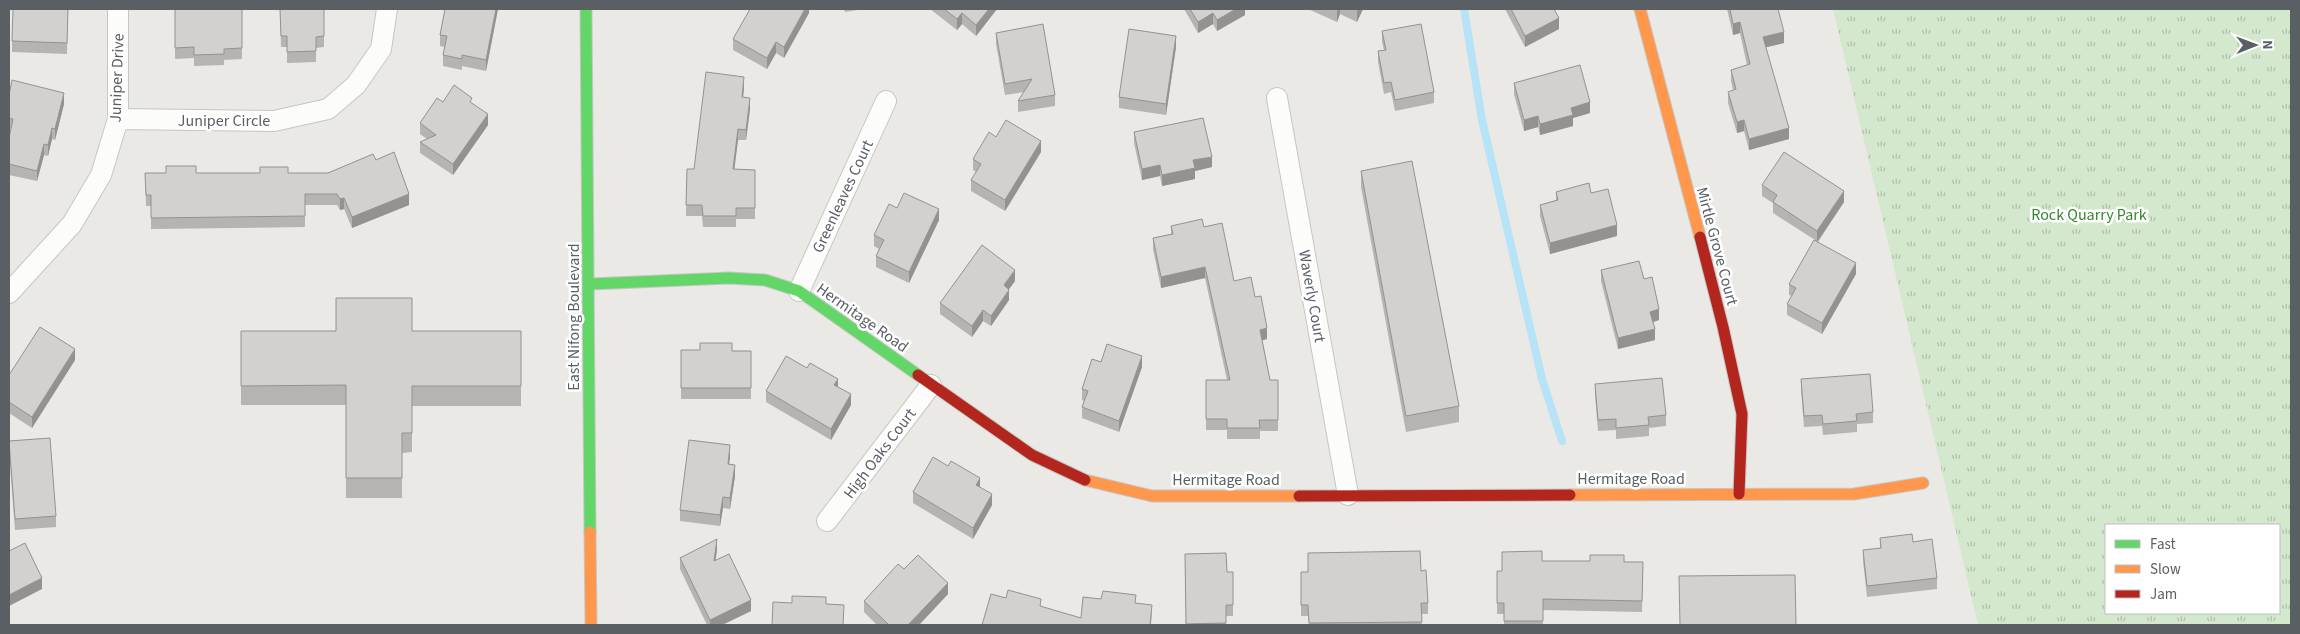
<svg xmlns="http://www.w3.org/2000/svg" width="2300" height="634" font-family="'Source Sans 3',sans-serif">
<style>
.grass{fill:url(#grass-tufts);fill-rule:evenodd}
.lines{fill:none;stroke-linecap:round;stroke-linejoin:round}
.stream{stroke:#b7e3f7;stroke-width:8}
.street-casing{stroke:#c6c6c5;stroke-width:22}
.fast-casing{stroke:#c6c6c6;stroke-width:13}
.slow-casing{stroke:#c6c6c6;stroke-width:13}
.jam-casing{stroke:#c6c6c6;stroke-width:13}
.street{stroke:#fcfcfb;stroke-width:20}
.fast{stroke:#63d668;stroke-width:11}
.slow{stroke:#ff974d;stroke-width:11}
.jam{stroke:#b3261e;stroke-width:11}
.wall{fill:#b5b4b2}
.shaded-wall{fill:#949291}
.building{fill:#d3d1cf;stroke:#949291}
.labels{text-anchor:middle;stroke-width:5;stroke-linejoin:round;paint-order:stroke}
.street-label{font-size:16px;fill:#5a5f64;stroke:#fff}
.park-label{font-size:16px;fill:#36862f;stroke:#fff}
</style>
<defs>
<pattern id="grass-tufts" width="24" height="20" patternUnits="userSpaceOnUse" patternTransform="scale(1.25)"><rect width="24" height="20" fill="#d4e8ce"/><path d="M3 7l-1-3M5 7V3M7 7l1-3M15 17l-1-3M17 17v-4M19 17l1-3" fill="none" stroke="#afbfab"/></pattern>
</defs>
<rect width="100%" height="100%" fill="#ebe9e5"/>
<path class="grass" d="M1833 9H2291V625H1978ZM2106 525H2279V613H2106Z"/>
<g class="lines">
<path class="stream" d="M1464 9 1482 120 1542 379 1562 441"/>
<defs>
<path id="street" d="M1277 98 1348 495
M118 119 274 121 328 109 356 85 381 49 387 9
M799 291 886 101
M9 293 72 224 101 175 118 119V9
M827 521 931 385"/>
<path id="fast" d="M586 9 590 532
M590 284 729 278 765 280 799 291 918 375"/>
<path id="slow" d="M1640 9 1700 237
M1085 480 1152 496H1299
M1570 495 1854 494 1923 483
M590 532 591 625"/>
<path id="jam" d="M1700 237 1723 327 1742 414 1739 494
M918 375 1032 455 1085 480
M1299 496 1570 495"/>
</defs>
<use href="#street" class="street-casing"/>
<use href="#fast" class="fast-casing"/>
<use href="#slow" class="slow-casing"/>
<use href="#jam" class="jam-casing"/>
<use href="#street" class="street"/>
<use href="#fast" class="fast"/>
<use href="#slow" class="slow"/>
<use href="#jam" class="jam"/>
</g>
<path class="wall" d="M68 9 67 54 12 52V41Z
M175 9H242V59L224 60V65L194 66V58L175 59Z
M280 9 324 36V47L316 48V62L287 63V47H281Z
M445 9H498L486 71 462 66V70L443 66V55L445 47 440 46V35Z
M809 9V13L784 58 776 53 767 69 733 50V39Z
M844 9H864L845 12Z
M930 9H997L976 36 962 24 957 30Z
M1184 9H1245V15L1217 31 1213 24 1198 33Z
M1308 9H1363L1357 22 1340 14 1337 22Z
M1505 9H1555L1559 29 1525 47Z
M1727 9H1778L1784 43 1766 47 1789 139 1749 150 1744 131 1737 133 1728 103V92L1733 90 1731 81V70L1747 65 1740 33 1733 35Z
M1382 31 1434 92V103L1395 111 1391 92 1384 94 1378 62V51L1384 50 1382 42Z
M996 33 1055 95V106L1018 112V101L1024 92 1005 95 996 44Z
M1176 47 1166 115 1119 108V97Z
M1514 83 1590 113 1573 118V126L1540 135 1538 127 1524 131 1514 94Z
M744 88 743 97 750 109 746 140H738L734 169 755 170V219H736V227H703L702 216H686L687 169H694Z
M9 95 64 104 55 140 52 139 48 156 44 155 37 181 9 175V138L11 129H9Z
M443 102 472 103 488 125 453 175 420 153V142L427 139 420 134V123Z
M1134 132 1212 167 1195 171V179L1162 186 1160 176 1142 180 1134 143Z
M996 137 1041 152 1005 211 971 191V180L976 172 973 170V159Z
M376 160 409 205 352 228 344 209 340 210 337 205H305V227L151 229V206H146L145 173H328Z
M1361 171 1459 406V422L1406 432 1361 187Z
M1762 185 1844 202 1818 242 1856 274 1822 334 1787 315V304L1792 296 1789 295V284L1815 240 1773 213V203L1762 196Z
M1556 192 1591 193 1617 236 1550 254 1540 216V205L1556 200Z
M897 208 939 220 909 283 876 267V256L879 249 874 246V235Z
M1171 226 1204 227 1234 281 1255 297 1267 339 1262 340 1270 380H1278V431H1260V439H1227V430H1206V380H1227L1205 278 1161 288 1153 249V238L1171 234Z
M1601 270 1644 279 1659 320 1653 322 1655 340 1618 349 1601 281Z
M1015 281 1009 289V300L991 326 983 321 972 337 940 314V303Z
M241 331H521V406H412V452L402 453V498H346V405H241Z
M681 350 751 351V399H681Z
M75 360 32 428 9 413V375Z
M1101 362 1142 367 1119 432 1082 418V407L1084 401 1082 400V389Z
M1801 379 1873 412V423L1857 424V432L1823 435 1822 426 1804 427 1801 390Z
M1595 384 1666 415V426L1649 428V436L1616 439V430L1598 431 1595 395Z
M838 387 851 405 831 440 766 402V391Z
M9 441 56 516V527L15 530 9 452Z
M730 456 729 464 735 476 730 509 723 508 720 526 680 521V510Z
M980 487 992 505 973 539 913 503V492Z
M1880 538 1913 542 1937 578V589L1867 597 1863 561V550L1880 548Z
M717 550 715 561 751 611 722 625H707L680 569V558Z
M1185 554 1227 572H1233V616H1226V625H1186Z
M1542 561 1643 562 1642 612 1543 610V625H1504V614H1497V571H1502Z
M904 569 948 594 919 625H877L864 612V601Z
M1421 571 1428 603V614H1421L1422 625H1309L1308 616H1301V572Z"/>
<path class="shaded-wall" d="M496 9H498L486 71V60Z
M805 9H809V13L784 58V47Z
M989 9H997L976 36V25Z
M1236 9H1245V15L1217 31V20Z
M1338 9H1340V14L1337 22V11Z
M1358 9H1363L1357 22V11Z
M962 13V24L957 30V19Z
M1213 13V24L1198 33V22Z
M1559 18V29L1525 47V36Z
M1740 22V33L1733 35V24Z
M1784 32V43L1763 48V37Z
M1176 36V47L1166 115V104Z
M776 42V53L767 69V58Z
M744 77V88L742 108V97Z
M64 93V104L55 140V129Z
M750 98V109L746 140V130Z
M1590 102V113L1573 118V126L1540 135V124L1571 108Z
M488 114V125L453 175V164Z
M1538 116V127L1524 131V120Z
M1744 120V131L1737 133V122Z
M52 128V139L48 156V145Z
M1789 128V139L1749 150V139Z
M738 129V140L733 180V169Z
M1041 141V152L1005 211V200Z
M44 144V155L37 181V171Z
M1212 157V167L1195 171V179L1162 186V175L1193 160Z
M1160 165V176L1142 180V169Z
M1844 191V202L1817 242V231Z
M409 194V205L352 228V217Z
M344 198V209L340 210V199Z
M939 209V220L909 283V272Z
M1617 225V236L1550 254V243Z
M1856 263V274L1822 334V323Z
M1205 267V278L1161 288V277Z
M1015 270V281L1004 296V285Z
M1009 290V300L991 326V316Z
M1659 309V320L1650 323V312Z
M983 310V321L972 337V326Z
M1267 328V339L1260 341V330Z
M1655 329V340L1618 349V338Z
M75 349V360L32 428V417Z
M1142 356V367L1119 432V421Z
M838 379V390L834 385Z
M851 394V405L831 440V429Z
M730 445V456L728 475V464Z
M735 465V476L730 509V498Z
M980 478V489L976 485Z
M992 494V505L973 539V528Z
M723 497V508L720 526V515Z
M717 539V550L714 572V561Z
M42 578V589L9 606V595Z
M948 583V594L919 625H908Z
M751 600V611L722 625H710V620Z
M1152 605 1151 625H1150Z"/>
<path class="building" d="M13 9H68L67 43 12 41Z
M175 9H242V48L224 49V54L194 55V47L175 48Z
M280 9H324V36L316 37V51L287 52V36H281Z
M445 9H496L486 60 462 55V59L443 55 447 36 440 35Z
M750 9H805L784 47 776 42 767 58 733 39Z
M944 9H989L976 25 962 13 957 19Z
M1190 9H1236L1217 20 1213 13 1198 22Z
M1511 9H1554L1559 18 1525 36Z
M1730 9H1778L1784 32 1763 37 1789 128 1749 139 1744 120 1737 122 1728 92 1736 89 1731 70 1750 64 1740 22 1733 24Z
M1043 24 1055 95 1018 101 1032 79 1005 84 996 33Z
M1421 24 1434 92 1395 100 1391 82 1384 83 1378 51 1386 50 1382 31Z
M1129 29 1176 36 1166 104 1119 97Z
M1580 65 1590 102 1571 108 1573 115 1540 124 1538 116 1524 120 1514 83Z
M706 72 744 77 742 97 750 98 746 130 738 129 733 169 755 170V208H736V216H703L702 205H686L687 169H694Z
M12 80 64 93 55 129 52 128 48 145 44 144 37 171 9 164V138L13 119 9 118V95Z
M454 85 472 98 470 102 488 114 453 164 420 142 436 135 420 123 437 98 443 102Z
M1203 118 1212 157 1193 160 1195 168 1162 175 1160 165 1142 169 1134 132Z
M1006 120 1041 141 1005 200 971 180 981 164 973 159 989 132 996 137Z
M394 152 409 194 352 217 344 198 340 199 337 194H305V216L151 218V195H146L145 173H166V166H196V173H260V167H288V173H328L373 154 376 160Z
M1784 152 1844 191 1817 231 1773 202 1777 195 1762 185Z
M1412 161 1459 406 1406 416 1361 171Z
M1589 183 1591 193 1608 189 1617 225 1550 243 1540 205 1558 200 1556 192Z
M904 193 939 209 909 272 876 256 884 240 874 235 889 204 897 208Z
M1202 219 1204 227 1222 223 1234 281 1251 277 1255 297 1261 296 1267 328 1260 330 1270 380H1278V420H1259L1260 428H1227V419H1206V380H1230L1205 267 1161 277 1153 238 1173 234 1171 226Z
M1814 240 1856 263 1822 323 1787 304 1796 288 1789 284Z
M982 245 1015 270 1004 285 1009 290 991 316 983 310 972 326 940 303Z
M1639 261 1644 279 1652 277 1659 309 1650 312 1655 329 1618 338 1601 270Z
M336 298H412V331H521V386H412V433H402V478H346V385L241 386V331H336Z
M40 327 75 349 32 417 9 402V375Z
M700 343H732V351H751V388H681V350H700Z
M1107 344 1142 356 1119 421 1082 407 1088 391 1082 389 1092 359 1101 362Z
M786 356 807 368 810 363 838 379 834 385 851 394 831 429 766 391Z
M1870 374 1873 412 1856 414 1857 421 1823 424 1822 415 1804 416 1801 379Z
M1662 378 1666 415 1648 417 1649 425 1616 428V419L1598 420 1595 384Z
M50 438 56 516 15 519 9 441Z
M689 440 730 445 728 464 735 465 730 498 723 497 720 515 680 510Z
M933 457 948 466 951 461 980 478 976 485 992 494 973 528 913 492Z
M1912 534 1913 542 1932 539 1937 578 1867 586 1863 550 1881 548 1880 538Z
M717 539 714 561 729 554 751 600 710 620 680 558Z
M25 543 42 578 9 595V551Z
M1420 551 1421 571 1426 570 1428 603H1421L1422 622 1309 623 1308 605H1301V572H1308V553Z
M1542 551V561H1590V555H1624V562H1643L1642 601 1543 599V621H1504V603H1497V571H1502V552Z
M1226 553 1227 572H1233V605H1226V623L1186 624 1185 554Z
M918 555 948 583 908 625H889L864 601 898 564 904 569Z
M1795 575 1796 625H1680L1679 576Z
M1008 590 1041 599 1040 606 1081 618 1083 597 1101 599 1103 591 1136 595 1135 603 1152 605 1150 625H982L991 594 1006 598Z
M792 596 826 597V604L844 605 843 625H772L773 602 792 603Z"/>
<g class="labels">
<g class="street-label">
<text transform="translate(116 78) rotate(-88)" y="6">Juniper Drive</text>
<text x="224" y="126">Juniper Circle</text>
<text transform="translate(842 196) rotate(-65)" y="6">Greenleaves Court</text>
<text transform="translate(1718 246) rotate(75)" y="6">Mirtle Grove Court</text>
<text transform="translate(1313 296) rotate(80)" y="6">Waverly Court</text>
<text transform="translate(573 317) rotate(-90)" y="6">East Nifong Boulevard</text>
<text transform="translate(863 317) rotate(35)" y="6">Hermitage Road</text>
<text transform="translate(879 453) rotate(-53)" y="6">High Oaks Court</text>
<text x="1631" y="484">Hermitage Road</text>
<text x="1226" y="485">Hermitage Road</text>
</g>
<g class="park-label">
<text x="2089" y="220">Rock Quarry Park</text>
</g>
</g>
<rect width="2300" height="634" fill="none" stroke="#5a5f64" stroke-width="20"/>
<rect x="2105" y="524" width="175" height="90" fill="#ffffff" stroke="#bdbfc1"/>
<rect x="2115" y="540" width="25" height="8" fill="#63d668" stroke="#bdbfc1"/>
<text x="2150" y="549" font-size="15" fill="#5a5f64">Fast</text>
<rect x="2115" y="565" width="25" height="8" fill="#ff974d" stroke="#bdbfc1"/>
<text x="2150" y="574" font-size="15" fill="#5a5f64">Slow</text>
<rect x="2115" y="590" width="25" height="8" fill="#b3261e" stroke="#bdbfc1"/>
<text x="2150" y="599" font-size="15" fill="#5a5f64">Jam</text>
<g transform="translate(2255 45) rotate(89)" stroke="#ffffff" stroke-width="4" paint-order="stroke">
<path d="M0-4L9 19L0 12L-9 19Z" fill="#5a5f64"/>
<text y="-8" font-size="14" font-weight="bold" text-anchor="middle" fill="#5a5f64">N</text>
</g>
</svg>
